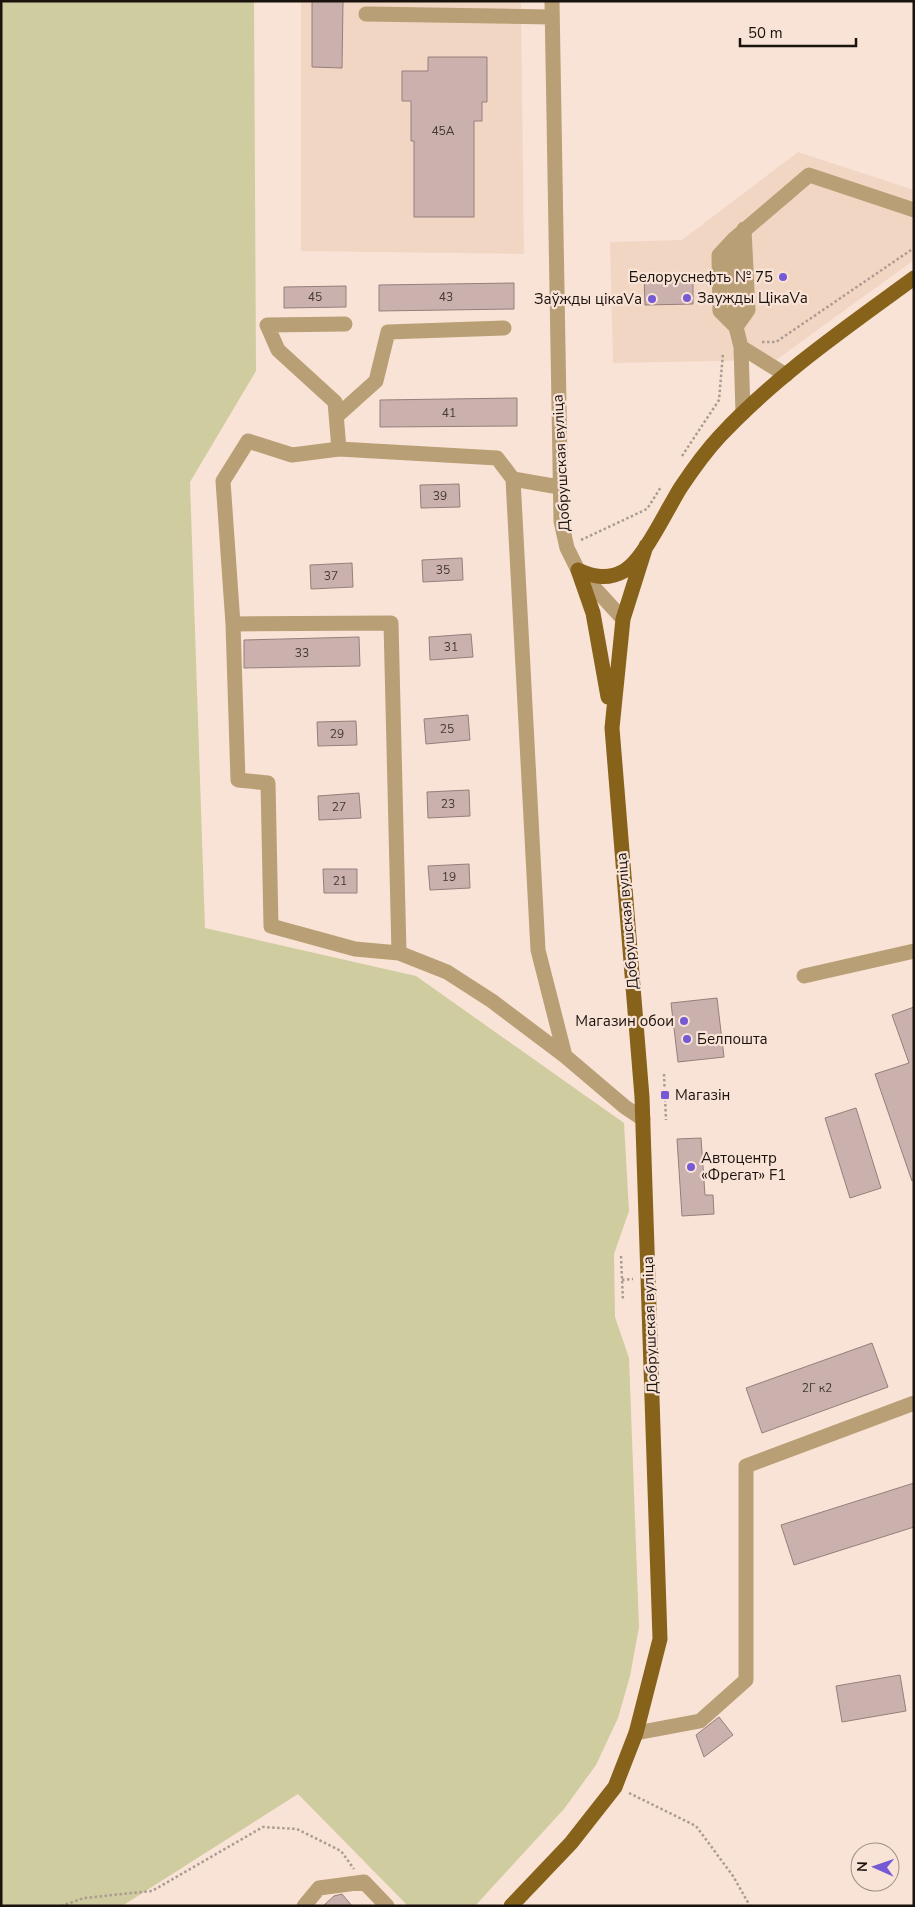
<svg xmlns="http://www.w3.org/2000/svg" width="915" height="1907" font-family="'Nunito Sans',sans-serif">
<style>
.built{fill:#f2d6c4}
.green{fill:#cfcca0}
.building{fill:#cab1ad;stroke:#967e7a}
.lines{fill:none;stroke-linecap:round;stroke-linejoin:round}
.path{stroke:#ac9b91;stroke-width:2.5;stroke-dasharray:2.5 2.5;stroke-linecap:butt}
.minor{stroke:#b99f75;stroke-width:15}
.major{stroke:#87621a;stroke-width:15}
.poi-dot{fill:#755ad4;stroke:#f9e3d6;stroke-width:2}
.labels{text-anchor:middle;stroke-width:4.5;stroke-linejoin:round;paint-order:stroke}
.number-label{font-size:12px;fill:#453a35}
.poi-label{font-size:15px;fill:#19120d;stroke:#f9e3d6;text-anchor:start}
.street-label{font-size:15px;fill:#19120d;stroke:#f9e3d6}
</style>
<rect width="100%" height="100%" fill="#f9e3d6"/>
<path class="built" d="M301 1H521L524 254 301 251Z
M798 152 914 190V260L776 360 613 363 610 242 682 240Z"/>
<path class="green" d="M1 1H254L256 371 190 482 205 928 416 976 624 1123 629 1211 614 1254 615 1317 629 1358 639 1627 630 1676 618 1718 596 1765 564 1809 475 1906H408L298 1794 122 1906H1Z"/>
<path class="building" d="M312 1H343L342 68 312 67Z
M428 57H487V102H482V121H474V217H414V141H411V101H402V71H428Z
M693 274V304L645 305 644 275Z
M514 283V309L379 311V285Z
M346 286V307L284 308V287Z
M517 398V426L380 427V400Z
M459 484 460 507 421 508 420 485Z
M462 558 463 580 423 582 422 560Z
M352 563 353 587 311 589 310 565Z
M471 634 473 657 430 660 429 637Z
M359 637 360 666 244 668V640Z
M468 715 470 740 426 744 424 719Z
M356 721 357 745 318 746 317 722Z
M469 790 470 816 428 818 427 792Z
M359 793 361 818 319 820 318 796Z
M469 864 470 888 430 890 428 866Z
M323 869H357V893H324Z
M717 998 724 1057 678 1062 671 1003Z
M914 1007V1180L912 1181 875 1074 909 1063 892 1015Z
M856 1108 881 1188 850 1198 825 1118Z
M701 1138 705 1195H713L714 1214 682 1216 677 1139Z
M872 1343 888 1387 762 1433 746 1388Z
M914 1483V1527L794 1565 781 1525Z
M900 1675 906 1711 842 1722 836 1686Z
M719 1717 733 1735 704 1757 696 1735Z
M342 1894 352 1906H323L334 1896Z"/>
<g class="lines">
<path class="path" d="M762 342H776L914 248
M682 456 719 400 723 353
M581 540 647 509 661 487
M664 1074 666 1120
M621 1256 623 1301
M622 1280 633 1279
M629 1793 696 1826 733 1876 750 1906
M61 1906 84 1898 152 1891 263 1827 297 1829 341 1851 354 1869"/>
<path class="minor" d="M552 1 561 521 567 548 578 570 623 619
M366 14 551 17
M733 240 719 255 720 311 736 327 748 310 744 229
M741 347 786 375
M743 413 741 347 736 327 733 240 809 175 914 210
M337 416 376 381 388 332 504 328
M339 449 335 402 278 350 267 325 345 324
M513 479 538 950 565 1056
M559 487 513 479 497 458 339 449 292 455 248 441 223 481 233 624 238 780 268 783 271 926 355 949 399 953 447 972 492 1001 565 1056 625 1107 643 1119
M233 624 391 623 399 953
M804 976 914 951
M636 1733 700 1721 746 1680V1466L914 1403
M304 1906 319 1888 364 1882 387 1906"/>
<path class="major" d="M578 570C594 577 608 580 624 571 644 560 668 507 681 487 693 469 706 451 720 436 777 375 847 327 914 278
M578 570 593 613 608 697
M511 1906 571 1843 615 1787 636 1733 660 1639 642 1097 612 728 623 619 646 546"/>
</g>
<g class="poi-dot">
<circle cx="783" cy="277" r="5"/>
<circle cx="687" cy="298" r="5"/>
<circle cx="652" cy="299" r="5"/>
<circle cx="684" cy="1021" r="5"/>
<circle cx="687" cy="1039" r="5"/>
<rect x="660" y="1090" width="10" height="10" rx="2.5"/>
<circle cx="691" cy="1167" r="5"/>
</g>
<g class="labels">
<g class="number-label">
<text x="443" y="135">45А</text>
<text x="315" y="301">45</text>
<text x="446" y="301">43</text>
<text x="449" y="417">41</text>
<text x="440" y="500">39</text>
<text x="443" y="574">35</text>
<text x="331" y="580">37</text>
<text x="451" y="651">31</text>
<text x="302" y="657">33</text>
<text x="447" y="733">25</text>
<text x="337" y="738">29</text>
<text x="448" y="808">23</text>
<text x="339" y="811">27</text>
<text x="449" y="881">19</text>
<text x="340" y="885">21</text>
<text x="817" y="1392">2Г к2</text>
</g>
<g class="poi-label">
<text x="773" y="282" text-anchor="end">Белоруснефть № 75</text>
<text x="697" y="303">Заужды ЦікаVа</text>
<text x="642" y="304" text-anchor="end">Заўжды цікаVа</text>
<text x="674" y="1026" text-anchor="end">Магазин обои</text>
<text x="697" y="1044">Белпошта</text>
<text x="675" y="1100">Магазін</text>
<text x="701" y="1163">Автоцентр<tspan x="701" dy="17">«Фрегат» F1</tspan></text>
</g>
<g class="street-label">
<text transform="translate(561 463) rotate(-93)" y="5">Добрушская вуліца</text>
<text transform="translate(627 921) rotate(-95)" y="5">Добрушская вуліца</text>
<text transform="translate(650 1325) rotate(-92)" y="5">Добрушская вуліца</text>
</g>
</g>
<rect width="915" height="1907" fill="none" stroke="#19120d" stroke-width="5"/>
<g transform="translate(875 1867) rotate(272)"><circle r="24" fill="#f9e3d6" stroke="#9f8f86"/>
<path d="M0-4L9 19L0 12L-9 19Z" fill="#755ad4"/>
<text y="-8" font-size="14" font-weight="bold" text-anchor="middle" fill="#19120d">N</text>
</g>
<path d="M740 38v8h116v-8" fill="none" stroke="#19120d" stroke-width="2.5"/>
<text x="748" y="38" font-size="15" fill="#19120d" stroke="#f9e3d6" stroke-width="4" paint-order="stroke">50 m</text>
</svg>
